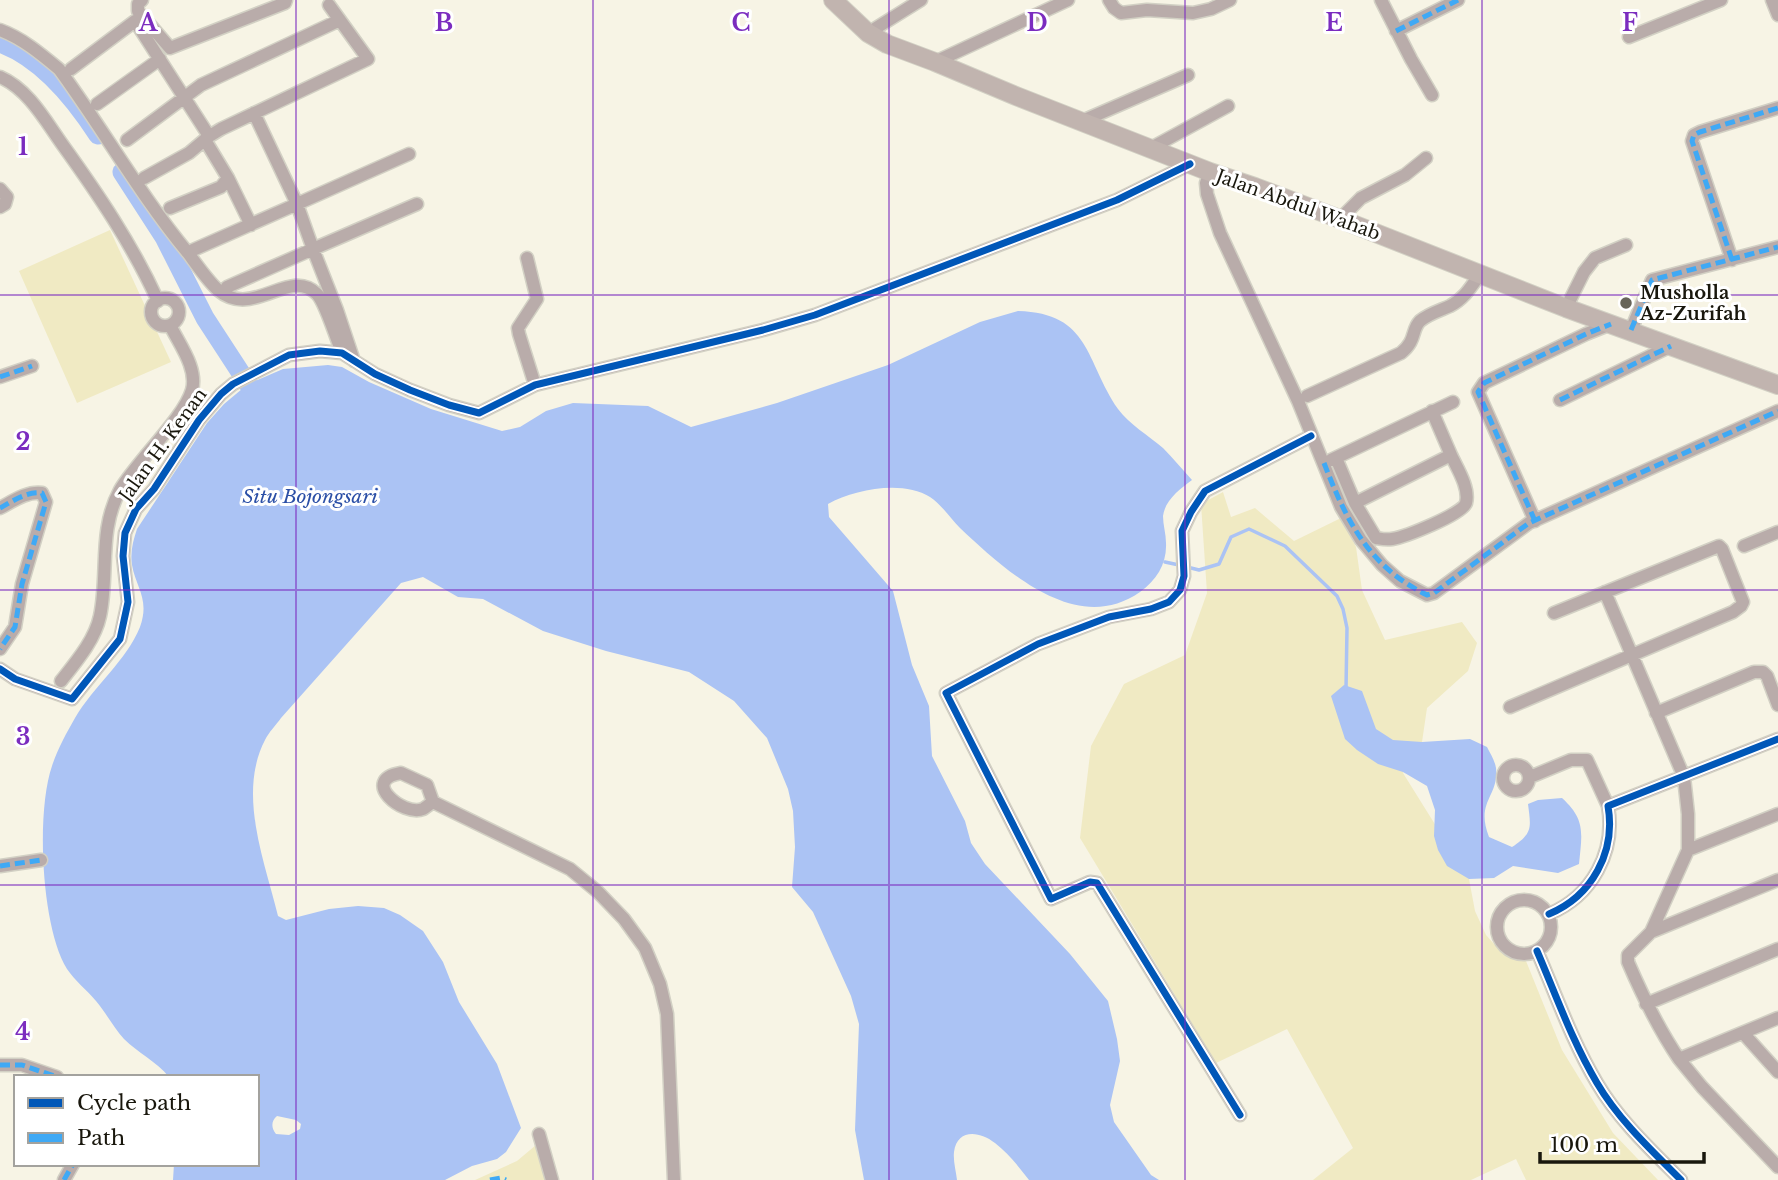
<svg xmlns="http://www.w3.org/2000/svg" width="1778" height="1180" font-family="'Libre Baskerville',serif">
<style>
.green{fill:#f0eac3}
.water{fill:#abc3f4;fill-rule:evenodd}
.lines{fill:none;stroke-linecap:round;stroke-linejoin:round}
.stream{stroke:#abc3f4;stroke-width:3.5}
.river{stroke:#abc3f4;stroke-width:19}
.street-casing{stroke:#d2d0c4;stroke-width:15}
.secondary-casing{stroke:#d2d0c4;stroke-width:20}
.street{stroke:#b9acaa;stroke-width:12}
.secondary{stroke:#c1b4af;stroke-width:18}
.quiet{stroke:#3fa9f5;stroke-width:5;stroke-dasharray:10 5;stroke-linecap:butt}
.cycleway-casing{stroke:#fff;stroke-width:11}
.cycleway{stroke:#0057b8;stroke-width:7}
.grid{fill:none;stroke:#7b2cbf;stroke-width:2;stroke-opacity:0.55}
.poi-dot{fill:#676459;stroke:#fff;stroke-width:2.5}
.labels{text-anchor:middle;stroke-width:6;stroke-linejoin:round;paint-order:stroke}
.street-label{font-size:18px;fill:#19170d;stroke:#fff}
.poi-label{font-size:18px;font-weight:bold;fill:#19170d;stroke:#fff;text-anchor:start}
.water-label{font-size:19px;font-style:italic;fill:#2b4fa6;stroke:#fff}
.grid-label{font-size:23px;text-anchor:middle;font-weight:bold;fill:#7b2cbf;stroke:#fff;stroke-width:6;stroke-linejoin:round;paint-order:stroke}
</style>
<rect width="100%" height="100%" fill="#f7f4e5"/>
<path class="green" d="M110 230 171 362 77 403 19 271Z
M1223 492 1231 517 1255 508 1294 541 1341 518 1356 547 1362 590 1385 640 1462 622 1477 643 1468 671 1427 708 1422 742 1403 773 1469 879 1475 911 1486 935 1503 954 1526 961 1562 1050 1613 1133 1658 1180H1526L1516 1159 1471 1180H1313L1353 1148 1287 1029 1216 1063 1080 838 1091 746 1124 684 1185 655 1207 593 1201 504Z
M536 1145 546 1180H475L517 1161Z"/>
<path class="water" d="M1018 311C1091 313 1085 361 1118 409 1129 424 1149 436 1163 448 1173 458 1182 469 1192 480 1180 489 1165 500 1163 516 1163 525 1166 534 1166 543 1167 563 1157 580 1140 592 1076 637 1005 570 960 528 951 519 942 505 930 497 903 480 855 489 828 504L829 517 893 591 912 665 929 706 932 756 965 821 971 843 985 864 1070 954 1108 1001 1117 1039 1120 1061 1110 1105 1114 1122 1151 1175 1159 1180H1029C1019 1167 1008 1153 995 1143 980 1131 957 1128 954 1152 953 1161 956 1171 957 1180H864L855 1130 859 1024 851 996 813 912 792 887 795 847 793 811 788 789 767 738 734 701 689 672 606 651 543 631 483 599 458 597 423 577 401 583 281 718C276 725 269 732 265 740 237 794 265 862 278 916L286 920 329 909 358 906 384 908 400 915 423 931 443 962 459 1002 497 1064 521 1128 506 1152 497 1159 472 1166 445 1180H173L174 1164H257V1077H169C156 1061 138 1053 124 1039 114 1028 106 1013 96 1001 87 990 75 981 67 969 41 927 36 812 52 766 57 750 67 732 75 718 93 687 127 660 140 627 150 599 136 588 132 565 130 552 133 541 137 529L207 423 224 404 248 384 283 369 328 365 342 367 369 382 431 409 502 431 520 427 546 411 573 403 648 406 691 427 777 403 888 365 980 322ZM277 1116 296 1120 301 1124 300 1129 289 1135 276 1134C271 1128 271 1121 277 1116Z
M1344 685 1362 691 1376 729 1393 740 1422 742 1470 739 1487 747C1490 753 1495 761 1496 768 1499 797 1475 801 1489 837L1512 847C1533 833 1531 828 1528 804L1538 800 1562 798C1586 820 1582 833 1579 864L1558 873 1513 866 1494 878 1469 879 1447 866 1438 850 1434 836 1435 810 1427 786 1403 772 1378 764 1357 750 1345 739 1331 696Z"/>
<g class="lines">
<path class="stream" d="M1165 562 1179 565
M1187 567 1199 570 1219 564 1231 537 1249 529 1285 546 1337 596 1343 609 1347 628 1346 689"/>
<path class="river" d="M0 43C42 58 74 98 98 135
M122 172 164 237 205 318 248 384"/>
<defs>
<path id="street" d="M142 0 138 4V11L170 48 285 3 286 0
M1109 0 1114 8 1121 13 1147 10 1193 13 1211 9 1230 0
M1381 0 1411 59 1432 95
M1772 0 1778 15
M0 30C22 38 41 54 59 69 103 129 140 195 188 253 197 265 207 280 218 290 253 320 290 266 317 294 325 302 337 340 342 353
M1396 31 1458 0
M868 33 921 0
M1629 37 1721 0
M935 62 1068 0
M71 69 135 21 209 136
M0 77C28 89 45 120 62 144 98 194 132 244 158 301
M97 104 160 59
M1080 122 1188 75
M127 140 201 85 340 20
M1151 148 1228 106
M1210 172 1206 183 1207 194 1220 233 1298 401 1341 507 1361 540 1382 565 1400 581 1427 595 1434 593 1529 523 1778 411
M144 178 189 153 208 137 221 129 368 59 329 5
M228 178 251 225
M0 189 7 197 5 204 0 207
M170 208 221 187 228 178 205 140
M1340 219 1361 198 1405 175 1426 158
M193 250 297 204 254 113
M527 258 537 299 518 328 519 334 535 385
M1732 260 1692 141 1694 135 1700 132 1778 108
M227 287 313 249 297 204 409 154
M151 312a14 14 0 1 1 28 0a14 14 0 1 1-28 0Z
M1566 308 1584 272 1595 258 1626 245
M1631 330 1652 280 1778 247
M354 361 337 310 313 249 417 204
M0 377 32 366
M1307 396 1401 353C1417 340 1411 330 1420 321 1428 314 1441 310 1450 306 1464 299 1471 287 1480 274
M1560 400 1671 346
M1336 458 1355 503 1451 455 1432 411
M1331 460 1453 402
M1355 503 1376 538C1382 539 1386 540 1392 539 1405 537 1463 514 1466 503 1470 488 1457 468 1451 455
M0 508C13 501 27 491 42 493L46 502 22 584 15 627 0 649
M1535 521 1478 392 1484 383 1586 334 1611 324
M1744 546 1778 532
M1605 592 1684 777 1688 814V850L1651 932 1628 955V962C1643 997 1658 1028 1679 1059
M0 669 15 679 72 699 120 639 128 602 123 556 125 533 136 509 154 489 199 420 221 394 233 384 289 355 320 351 342 353 375 374 410 390 449 405 479 413 535 385 763 330 815 315 1117 200 1190 164
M61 681C76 662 95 640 100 616 109 574 98 530 120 490 137 461 184 418 192 390 198 368 179 344 170 325
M1510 707 1733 612 1741 606 1743 602 1722 549 1719 546 1554 613
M1656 713 1754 672H1763L1767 676 1778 705
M1503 778a13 13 0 1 1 26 0a13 13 0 1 1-26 0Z
M401 773 427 785 433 802C431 803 425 808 423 809 403 817 359 780 401 773Z
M1530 777 1571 760H1587L1608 806
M433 802 570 869 598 892 624 919 645 948 660 984 667 1014 674 1180
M1688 850 1778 814
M0 866 41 860
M1497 927a27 27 0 1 1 54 0a27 27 0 1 1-54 0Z
M1549 914C1592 896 1616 852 1608 806L1778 739
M1651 932 1778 880
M1537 951C1556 995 1572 1041 1597 1083 1618 1119 1651 1150 1681 1180
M1646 1004 1778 949
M1778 1018 1679 1059 1702 1087 1778 1167
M1743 1033 1778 1072
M0 1065H22L57 1077
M1240 1115 1097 883 1090 882 1051 899 946 693 1038 644 1109 617 1151 609 1169 602 1180 590 1184 576 1182 531 1191 512 1205 491 1311 436
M539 1134 552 1180
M64 1180 73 1164"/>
<path id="secondary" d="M833 0 868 33 887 44 935 62 1016 96 1210 172 1255 187 1340 219 1566 308 1778 385"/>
</defs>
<use href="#street" class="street-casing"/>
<use href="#secondary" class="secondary-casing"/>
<use href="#street" class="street"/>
<use href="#secondary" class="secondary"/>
<path class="quiet" d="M1396 31 1458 0
M1732 260 1692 141 1694 135 1700 132 1778 108
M1631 330 1652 280 1778 247
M0 377 32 366
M1560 400 1671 346
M1324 463C1346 520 1369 567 1427 595L1434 593 1529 523 1778 411
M0 508C13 501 27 491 42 493L46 502 22 584 15 627 0 649
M1535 521 1478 392 1484 383 1586 334 1611 324
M0 866 41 860
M0 1065H22L57 1077
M64 1180 73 1164
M490 1180 501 1178 506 1180"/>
<defs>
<path id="cycleway" d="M0 669 15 679 72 699 120 639 128 602 123 556 125 533 136 509 154 489 199 420 221 394 233 384 289 355 320 351 342 353 375 374 410 390 449 405 479 413 535 385 763 330 815 315 1117 200 1190 164
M1549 914C1592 896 1616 852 1608 806L1778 739
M1537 951C1556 995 1572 1041 1597 1083 1618 1119 1651 1150 1681 1180
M1240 1115 1097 883 1090 882 1051 899 946 693 1038 644 1109 617 1151 609 1169 602 1180 590 1184 576 1182 531 1191 512 1205 491 1311 436"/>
</defs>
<use href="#cycleway" class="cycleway-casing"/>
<use href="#cycleway" class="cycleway"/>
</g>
<path class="grid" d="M296 0V1180M593 0V1180M889 0V1180M1185 0V1180M1482 0V1180M0 295H1778M0 590H1778M0 885H1778"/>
<circle class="poi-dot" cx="1626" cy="303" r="7"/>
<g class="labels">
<g class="street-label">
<text transform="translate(1298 205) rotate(20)" y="6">Jalan Abdul Wahab</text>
<text transform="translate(163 445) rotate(-54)" y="6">Jalan H. Kenan</text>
</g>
<g class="poi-label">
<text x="1640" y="299">Musholla<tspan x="1640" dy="21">Az-Zurifah</tspan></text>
</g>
<g class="water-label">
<text x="310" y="503">Situ Bojongsari</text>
</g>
</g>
<g class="grid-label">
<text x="148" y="31">A</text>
<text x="444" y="31">B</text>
<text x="741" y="31">C</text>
<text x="1037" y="31">D</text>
<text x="1334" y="31">E</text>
<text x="1630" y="31">F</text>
<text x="23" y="155">1</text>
<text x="23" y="450">2</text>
<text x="23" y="745">3</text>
<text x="23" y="1040">4</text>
</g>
<rect x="14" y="1075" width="245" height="91" fill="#ffffff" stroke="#a3a29e" stroke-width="2"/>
<rect x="28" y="1098" width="35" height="10" fill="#0057b8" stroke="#a3a29e" stroke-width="2"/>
<text x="77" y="1110" font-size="21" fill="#19170d">Cycle path</text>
<rect x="28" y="1133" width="35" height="10" fill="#3fa9f5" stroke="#a3a29e" stroke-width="2"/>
<text x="77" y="1145" font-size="21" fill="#19170d">Path</text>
<path d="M1540 1152v10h164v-10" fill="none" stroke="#19170d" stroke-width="3.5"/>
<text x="1550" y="1152" font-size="21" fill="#19170d" stroke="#ffffff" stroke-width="5" paint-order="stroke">100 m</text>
</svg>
